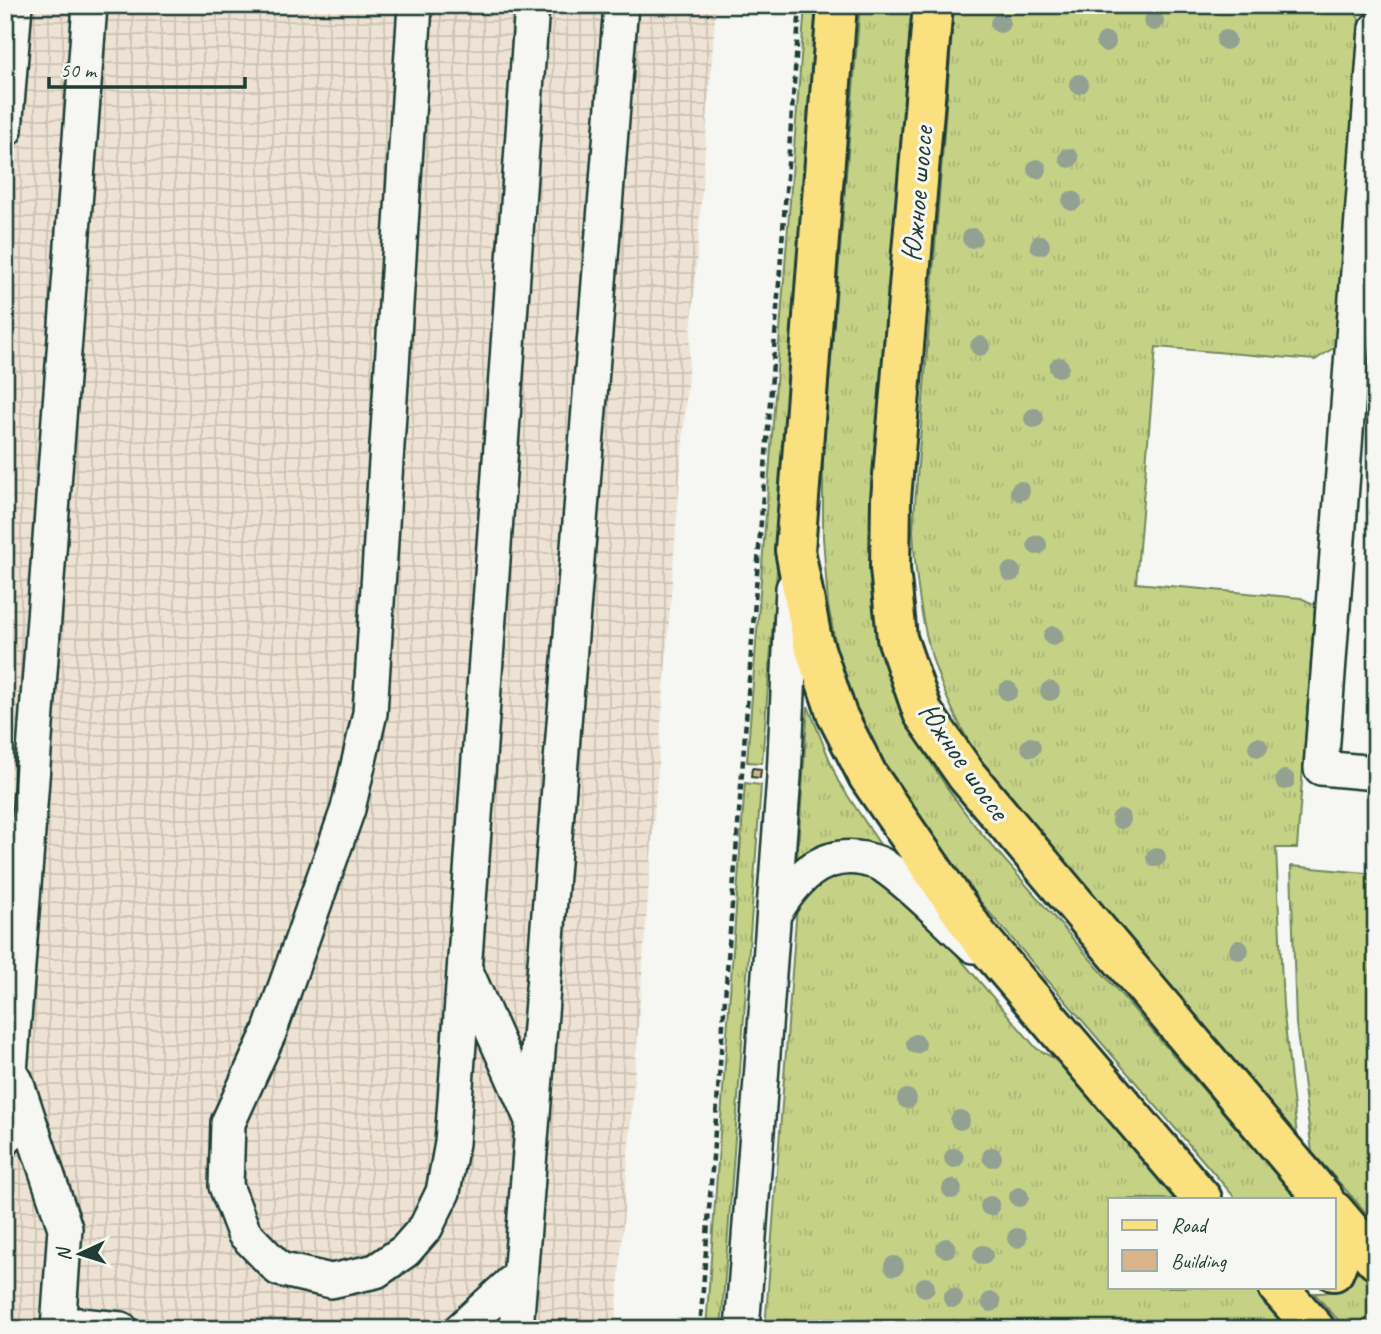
<svg xmlns="http://www.w3.org/2000/svg" width="1381" height="1334" font-family="Caveat,sans-serif">
<style>
.industrial{fill:url(#industrial-grid)}
.grass{fill:url(#grass-tufts);stroke:#72885d;stroke-width:2}
.building{fill:#d9b38a;stroke:#1f3d34;stroke-width:2}
.lines{fill:none;stroke-linecap:round;stroke-linejoin:round}
.minor-casing{stroke:#1f3d34;stroke-width:38}
.major-casing{stroke:#1f3d34;stroke-width:44}
.path{stroke:#1f3d34;stroke-width:4.5;stroke-dasharray:7 5;stroke-linecap:butt}
.minor{stroke:#f6f6f2;stroke-width:33}
.major{stroke:#fbe080;stroke-width:38}
.tree{fill:#92a192}
.labels{text-anchor:middle;stroke-width:6;stroke-linejoin:round;paint-order:stroke}
.street-label{font-size:30px;fill:#1f3d34;stroke:#f6f6f2}
</style>
<defs>
<pattern id="industrial-grid" width="8" height="8" patternUnits="userSpaceOnUse" patternTransform="scale(1.75)"><rect width="8" height="8" fill="#ede2d3"/><path d="M0 4h8M4 0v8" fill="none" stroke="#cbc3b6"/></pattern>
<pattern id="grass-tufts" width="24" height="20" patternUnits="userSpaceOnUse" patternTransform="scale(1.75)"><rect width="24" height="20" fill="#c5d286"/><path d="M3 7l-1-3M5 7V3M7 7l1-3M15 17l-1-3M17 17v-4M19 17l1-3" fill="none" stroke="#a9b574"/></pattern>
</defs>
<rect width="100%" height="100%" fill="#f6f6f2"/>
<filter id="ink" filterUnits="userSpaceOnUse"><feTurbulence type="fractalNoise" baseFrequency=".0143" numOctaves="2"/><feDisplacementMap in="SourceGraphic" scale="14" xChannelSelector="R" yChannelSelector="G"/><feConvolveMatrix kernelMatrix="1 2 1 2 8 2 1 2 1" color-interpolation-filters="sRGB"/></filter>
<g filter="url(#ink)">
<path class="industrial" d="M5 5H716L615 1329H5Z"/>
<path class="grass" d="M805 5H821L762 763 747 762Z
M860 5H912L871 521C871 546 869 572 872 596 886 693 917 751 976 827L1298 1199H1236L939 854 860 726 840 667 828 605 823 537V458Z
M954 5H1348L1359 18 1335 347 1315 360 1156 347 1136 583 1301 598 1315 605 1297 848H1276L1283 1006 1297 1136 990 777C935 691 918 632 913 530Z
M808 706 838 781 885 852 797 862Z
M745 783 761 785 721 1329H706Z
M1291 866 1376 874V1224L1312 1152 1296 1024Z
M861 870 917 908 1036 1048 1067 1066 1181 1199H1110V1287H1257L1293 1329H765L797 906 817 879Z
M1353 1262 1376 1289V1329H1346L1314 1293C1339 1294 1346 1285 1353 1262Z"/>
<path class="building" d="M752 768 761 769 760 778 751 777Z"/>
<g class="lines">
<defs>
<path id="minor" d="M415 5 370 713 348 809 269 1033 228 1123 226 1186 244 1233 279 1269 331 1281 376 1271 405 1251 426 1227 443 1192 452 1143 532 5
M1376 29 1321 768 1376 773
M5 130 15 5
M774 914C794 881 820 850 864 859 871 861 879 862 884 866 916 888 945 920 974 946
M465 969 531 1118
M16 1081 65 1228 58 1329
M5 1139 90 5
M58 1323 121 1329
M461 1329 520 1275
M516 1329 621 5
M742 1329 784 777 793 588"/>
<path id="major" d="M837 5 795 550 812 640 837 715 868 776 978 936 1202 1199
M933 5 891 499 890 568 897 638 923 713 967 776 1324 1199
M1334 1211 1376 1260
M1334 1271 1342 1251 1343 1222
M1278 1287 1315 1329"/>
</defs>
<use href="#minor" class="minor-casing"/>
<use href="#major" class="major-casing"/>
<path class="path" d="M700 1329 800 5"/>
<use href="#minor" class="minor"/>
<use href="#major" class="major"/>
</g>
<g class="tree">
<circle cx="1154" cy="21" r="10"/>
<circle cx="1000" cy="23" r="10"/>
<circle cx="1226" cy="40" r="10"/>
<circle cx="1106" cy="42" r="10"/>
<circle cx="1079" cy="84" r="10"/>
<circle cx="1069" cy="158" r="10"/>
<circle cx="1037" cy="169" r="10"/>
<circle cx="1072" cy="201" r="10"/>
<circle cx="972" cy="238" r="10"/>
<circle cx="1040" cy="245" r="10"/>
<circle cx="980" cy="346" r="10"/>
<circle cx="1059" cy="367" r="10"/>
<circle cx="1034" cy="418" r="10"/>
<circle cx="1020" cy="491" r="10"/>
<circle cx="1037" cy="545" r="10"/>
<circle cx="1011" cy="572" r="10"/>
<circle cx="1053" cy="636" r="10"/>
<circle cx="1008" cy="691" r="10"/>
<circle cx="1050" cy="691" r="10"/>
<circle cx="1031" cy="747" r="10"/>
<circle cx="1258" cy="747" r="10"/>
<circle cx="1285" cy="780" r="10"/>
<circle cx="1121" cy="819" r="10"/>
<circle cx="1156" cy="857" r="10"/>
<circle cx="1239" cy="950" r="10"/>
<circle cx="916" cy="1044" r="10"/>
<circle cx="907" cy="1099" r="10"/>
<circle cx="960" cy="1120" r="10"/>
<circle cx="992" cy="1157" r="10"/>
<circle cx="954" cy="1158" r="10"/>
<circle cx="952" cy="1189" r="10"/>
<circle cx="1019" cy="1197" r="10"/>
<circle cx="990" cy="1206" r="10"/>
<circle cx="1017" cy="1238" r="10"/>
<circle cx="946" cy="1248" r="10"/>
<circle cx="983" cy="1255" r="10"/>
<circle cx="894" cy="1266" r="10"/>
<circle cx="925" cy="1287" r="10"/>
<circle cx="953" cy="1298" r="10"/>
<circle cx="991" cy="1302" r="10"/>
</g>
</g>
<g class="labels">
<g class="street-label">
<text transform="translate(917 194) rotate(-85)" y="10">Южное шоссе</text>
<text transform="translate(964 761) rotate(55)" y="10">Южное шоссе</text>
</g>
</g>
<rect width="1381" height="1334" fill="none" stroke="#f6f6f2" stroke-width="28"/>
<rect x="14" y="14" width="1353" height="1306" fill="none" stroke="#1f3d34" stroke-width="2.5" filter="url(#ink)"/>
<rect x="1108" y="1198" width="228" height="91" fill="#f6f6f2" stroke="#a0aca6" stroke-width="2"/>
<rect x="1122" y="1220" width="35" height="10" fill="#fbe080" stroke="#a0aca6" stroke-width="2"/>
<text x="1171" y="1232" font-size="21" fill="#1f3d34">Road</text>
<rect x="1122" y="1250" width="35" height="21" fill="#d9b38a" stroke="#a0aca6" stroke-width="2"/>
<text x="1171" y="1268" font-size="21" fill="#1f3d34">Building</text>
<g transform="translate(80 1254) rotate(266)" stroke="#f6f6f2" stroke-width="5" paint-order="stroke">
<path d="M0-5L12 26L0 18L-12 26Z" fill="#1f3d34"/>
<text y="-10" font-size="19" font-weight="bold" text-anchor="middle" fill="#1f3d34">N</text>
</g>
<path d="M49 77v10h196v-10" fill="none" stroke="#1f3d34" stroke-width="3.5"/>
<text x="60" y="77" font-size="21" fill="#1f3d34" stroke="#f6f6f2" stroke-width="5" paint-order="stroke">50 m</text>
</svg>
